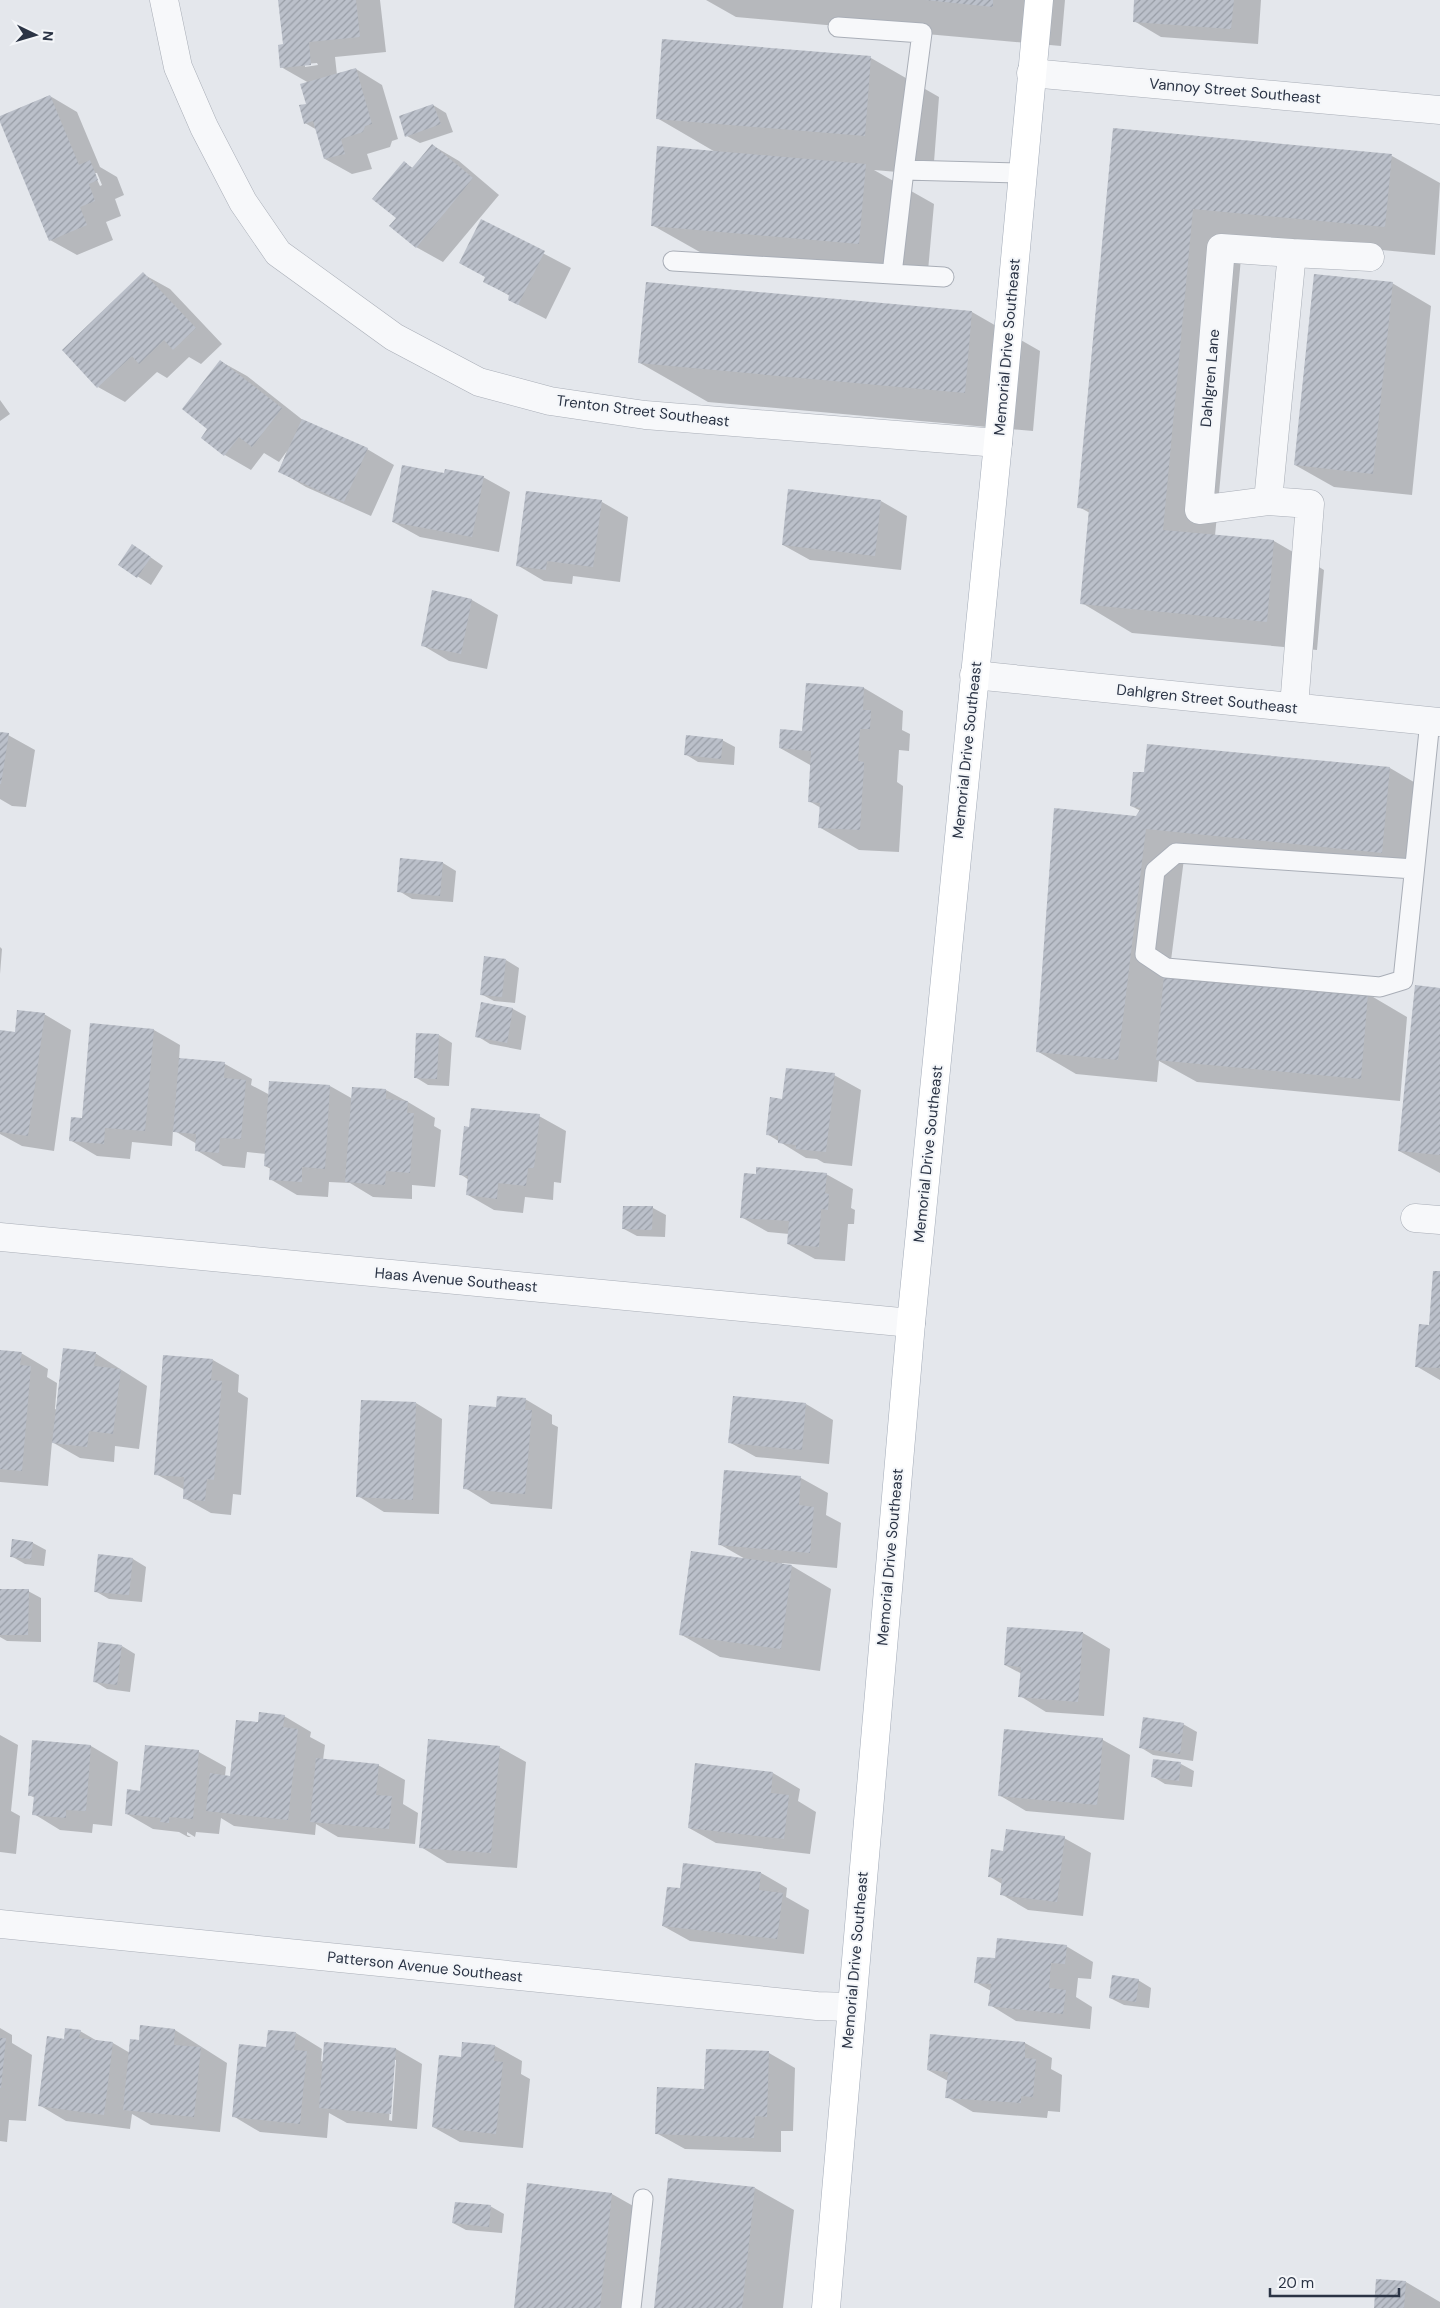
<svg xmlns="http://www.w3.org/2000/svg" width="1440" height="2308" font-family="'DM Sans',sans-serif">
<style>
.shadow{fill:#0003;fill-rule:evenodd}
.building{fill:url(#building-hatch)}
.lines{fill:none;stroke-linecap:round;stroke-linejoin:round}
.service-casing{stroke:#a9aeb7;stroke-width:21}
.minor-casing{stroke:#a9aeb7;stroke-width:29}
.primary-casing{stroke:#a3abb8;stroke-width:29}
.service{stroke:#f7f8fa;stroke-width:19}
.minor{stroke:#f7f8fa;stroke-width:28}
.primary{stroke:#fff;stroke-width:28}
.labels{text-anchor:middle;stroke-width:4;stroke-linejoin:round;paint-order:stroke}
.street-label{font-size:15px;fill:#2b3445;stroke:#f4f6f9}
</style>
<defs>
<pattern id="building-hatch" width="6" height="6" patternUnits="userSpaceOnUse" patternTransform="scale(1.25)"><rect width="6" height="6" fill="#bbc0ca"/><path d="M-1 1l2-2M0 6l6-6M5 7l2-2" fill="none" stroke="#989da6"/></pattern>
</defs>
<rect width="100%" height="100%" fill="#e4e7ec"/>
<path class="shadow" d="M279 0H380L386 52 335 57 337 75 356 69 382 85 398 139 392 141 390 147 367 154 372 169 352 174 325 159 317 130 305 123 309 83 281 67 284 45ZM317 63 318 65 305 67V64Z
M706 0H1065L1061 46 736 17Z
M1135 0H1261L1258 44 1161 37 1134 21Z
M664 40 871 58 939 97 933 175 874 170 934 204 927 282 721 264 652 225 717 153 657 118Z
M50 96 77 112 100 167 117 177 124 195 115 199 121 216 106 222 113 240 77 255 50 240 0 119V117ZM94 173H97L102 185 100 186Z
M433 105 446 113 453 132 420 143 407 136Z
M1114 129 1392 156 1440 183 1435 255 1243 237 1215 536 1274 541 1324 570 1317 650 1132 633 1082 603 1090 513 1079 507Z
M432 145 459 161 499 195 443 262 416 247 397 217 404 163 413 168Z
M482 221 571 268 546 319 509 300 510 296 484 281 486 278Z
M143 274 170 289 222 344 201 364 189 357 167 378 157 372 125 402 98 387Z
M1392 283 1431 306 1412 495 1334 487 1295 465Z
M972 312 1040 351 1033 431 708 402 640 363Z
M220 361 247 376 304 421 367 449 394 465 371 516 306 487 279 471 287 451 279 462 264 453 251 470 225 455 209 429Z
M0 400 10 414 0 421Z
M445 474 483 477 510 492 499 552 420 537 393 522Z
M881 501 907 516 901 570 810 560 783 545Z
M602 502 628 517 620 582 573 576 572 584 544 581 517 565Z
M146 554 163 566 151 585 120 565Z
M472 600 498 615 487 669 449 661 422 645Z
M864 688 903 711 902 730 910 734 909 751 899 750 897 782 903 786V789L899 852 859 850 819 827 821 808 809 801 812 766 780 748Z
M0 733 8 735 35 750 26 807 12 806 0 799Z
M722 740 735 747 734 765 698 762 685 754Z
M1390 768 1429 791 1421 875 1185 851 1169 976 1368 994 1407 1017 1400 1101 1197 1082 1159 1061 1157 1082 1076 1074 1037 1051 1141 811 1131 806Z
M401 860 443 863 456 871 453 902 412 899 399 891Z
M0 947 2 949 0 974Z
M506 960 519 968 515 1003 494 1001 481 994Z
M1440 989V1173L1399 1151Z
M482 1004 513 1009 526 1016 521 1050 490 1044 477 1036Z
M44 1014 71 1030 54 1151 22 1146 0 1134V1031L16 1033Z
M154 1030 180 1045 179 1060 225 1064 252 1079 251 1085 270 1095V1082L330 1086 353 1099 354 1088 386 1090 408 1102 435 1118 434 1126 441 1130 435 1187 412 1185V1199L373 1197 350 1183 329 1182 328 1197 297 1195 270 1179 271 1169 265 1166 266 1154 247 1152 245 1168 223 1166 196 1150 197 1144 173 1130 172 1146 132 1142 130 1159 97 1156 70 1140 83 1119Z
M439 1035 452 1043 449 1086 428 1085 415 1077Z
M834 1075 861 1090 852 1166 824 1163 817 1159 806 1158 767 1134 783 1101Z
M539 1116 566 1131 561 1183 554 1182 553 1200 525 1197 523 1213 494 1210 468 1195 469 1180 460 1174 471 1128Z
M826 1174 853 1189 851 1208 855 1210 854 1224H848L845 1261 815 1259 788 1244 789 1234 768 1232 741 1217Z
M653 1208 666 1215 665 1237 637 1236 624 1229Z
M1440 1272V1380L1416 1366 1430 1326Z
M0 1352 21 1353 48 1369 47 1377 57 1383 55 1409 57 1410 95 1353 147 1386 139 1449 115 1446 114 1462 80 1458 52 1442 48 1486 0 1482Z
M213 1360 239 1375 238 1392 248 1398 241 1495 233 1494 231 1515 211 1513 184 1498 185 1490 156 1474Z
M734 1397 806 1404 833 1420 829 1464 756 1457 729 1442Z
M525 1399 552 1415V1424L558 1427 552 1509 491 1504 465 1488 497 1409Z
M416 1403 442 1419 439 1514 384 1512 358 1496Z
M725 1471 801 1478 828 1493 826 1515 841 1523 837 1568 782 1563V1565L792 1566 831 1589 820 1671 720 1657 680 1634 747 1560 719 1544Z
M13 1541 33 1543 46 1550 44 1566 25 1564 11 1556Z
M99 1556 133 1559 146 1567 142 1602 109 1599 95 1591Z
M0 1591H28L41 1598V1642L7 1641 0 1637Z
M1083 1633 1110 1649 1104 1716 1046 1712 1020 1696 1022 1674 1005 1665Z
M122 1646 135 1654 130 1692 107 1689 94 1681Z
M284 1716 311 1732 310 1737 325 1745 323 1760 378 1765 405 1780 403 1804 418 1813 415 1844 338 1837 316 1824 315 1835 234 1826 221 1818 219 1834 196 1832 195 1837 187 1832V1835L191 1837H188L179 1832 153 1829 127 1814 141 1792 146 1746 199 1752 226 1767 225 1776 231 1777 259 1724Z
M1183 1724 1197 1732 1193 1761 1153 1755 1140 1747Z
M0 1735 18 1745 11 1811 20 1816 16 1854 0 1852Z
M1103 1740 1130 1755 1124 1820 1026 1811 999 1795Z
M33 1741 91 1746 118 1762 112 1826 93 1824 92 1833 60 1830 34 1814 35 1798 29 1795Z
M499 1747 526 1762 517 1868 447 1863 421 1847Z
M1181 1764 1194 1771 1192 1787 1165 1784 1152 1776Z
M696 1765 773 1773 800 1789 798 1801 816 1812 810 1854 716 1843 689 1828Z
M1064 1838 1091 1853 1083 1916 1028 1910 1001 1894 1002 1884 989 1876 1005 1852Z
M761 1873 787 1888 786 1897 809 1910 804 1954 690 1941 663 1926 682 1889Z
M1066 1946 1093 1962 1091 1979 1078 1978 1076 1997 1092 2007 1090 2029 1016 2021 990 2005 991 1991 975 1982 996 1960Z
M1138 1980 1151 1988 1149 2008 1124 2005 1110 1998Z
M0 2028 12 2035V2043L32 2055 26 2121 9 2120 7 2142 0 2141Z
M175 2030 227 2063 220 2132 151 2125 132 2114 130 2129 66 2121 39 2105 65 2041 80 2031 99 2042 113 2043 130 2053 140 2042Z
M296 2033 322 2049 321 2061 324 2062 396 2049 422 2064 417 2129 347 2123 329 2113 327 2138 260 2132 233 2116 267 2048ZM394 2060H396L392 2121 389 2120Z
M463 2043 495 2046 522 2061 521 2074 530 2079 523 2148 460 2142 433 2127 462 2058Z
M1025 2043 1052 2058 1051 2069 1062 2075 1060 2112 1048 2111 1047 2118 973 2112 947 2097 948 2081 928 2070Z
M769 2053 795 2068 793 2131H781V2152L685 2149 658 2134 706 2090Z
M528 2185 612 2194 651 2216 641 2308H515Z
M755 2188 794 2210 783 2308H657Z
M490 2206 504 2214 502 2233 466 2230 453 2223Z
M1406 2282 1440 2302V2308H1375Z"/>
<path class="building" d="M278 0H356L360 37 309 42 311 65 280 68 278 45 283 44Z
M925 0H993V7Z
M1134 0H1234L1231 29 1133 22Z
M662 39 871 56 865 136 656 119Z
M356 68 372 124 365 126 363 132 341 139 345 154 324 159 313 121 304 124 299 105 306 104 300 84Z
M50 95 79 165 90 160 98 180 89 184 95 201 80 207 87 225 49 241 0 122V116Z
M433 104 441 124 405 137 399 116Z
M1113 128 1392 154 1385 227 1193 209 1163 530 1274 540 1267 622 1080 604 1089 509 1077 508Z
M432 144 473 178 416 248 389 226 396 218 372 199 404 161 412 168Z
M657 146 866 164 859 244 651 226Z
M481 219 545 251 518 305 508 300 509 295 483 282 485 277 459 263Z
M143 272 196 328 173 350 164 340 139 364 132 356 97 388 62 350Z
M1314 274 1393 282 1373 474 1294 465Z
M646 282 972 311 965 393 638 363Z
M220 360 282 408 252 447 239 437 224 456 201 438 207 429 182 409Z
M302 419 368 448 344 502 278 472Z
M402 465 444 473 445 469 484 476 472 537 392 522Z
M788 489 881 500 875 556 782 545Z
M526 491 602 500 593 567 547 561 546 570 516 566Z
M132 544 151 557 137 578 118 565Z
M432 590 472 599 461 654 421 646Z
M806 683 864 687 863 710H871L870 729H860L858 761 864 762V766L860 830 818 828 820 803 808 802 811 751 779 748 780 729 802 731Z
M0 732 9 733 1 784H0Z
M686 735 723 739 721 759 684 755Z
M1147 744 1390 767 1382 853 1146 829 1118 1060 1036 1052 1054 808 1136 816 1141 808 1130 806 1133 772H1144Z
M400 858 443 862 440 896 397 892Z
M484 956 506 959 502 997 480 995Z
M1164 975 1368 993 1361 1079 1156 1060Z
M1415 985 1440 988V1155L1398 1151Z
M481 1002 513 1008 507 1043 475 1037Z
M17 1010 45 1013 28 1136 0 1132V1030L15 1032Z
M90 1023 154 1029 145 1131 105 1128 104 1144 69 1141 71 1117 82 1118Z
M416 1033 439 1034 437 1079 414 1078Z
M179 1058 225 1062 224 1078 246 1080 241 1139 220 1138 219 1153 195 1151 196 1134 173 1132Z
M786 1068 835 1073 826 1152 796 1149V1145L778 1143V1136L766 1135 770 1097 782 1099Z
M269 1081 330 1085 325 1169 302 1167V1182L269 1180 270 1167 264 1166Z
M352 1087 386 1089V1099L408 1101 407 1113H414L410 1173 386 1171 385 1185 345 1182Z
M471 1108 540 1114 534 1168H528L526 1186 498 1183 497 1199 466 1195 468 1176 459 1175 464 1126 469 1127Z
M756 1167 827 1173 825 1193 829 1194 828 1210 821 1209 819 1247 787 1244 789 1221 740 1218 744 1173 756 1174Z
M623 1206H653L652 1230 622 1229Z
M1433 1271H1440V1368L1415 1367 1419 1324 1429 1325Z
M63 1348 96 1352 94 1366 121 1369 113 1434 89 1431 87 1447 52 1443Z
M0 1350 22 1352 20 1365 31 1366 22 1471 0 1469Z
M163 1355 213 1359 211 1380 222 1381 214 1480 207 1479 205 1501 183 1499 184 1477 154 1475Z
M497 1396 526 1398 525 1410H532L525 1494 463 1489 469 1405 496 1407Z
M733 1396 806 1403 802 1450 728 1443Z
M361 1400 416 1402 413 1500 356 1497Z
M724 1470 801 1476 799 1505 814 1507 810 1553 718 1545Z
M12 1539 33 1542 31 1559 10 1557Z
M691 1551 792 1565 781 1649 679 1635Z
M98 1554 133 1558 129 1595 94 1592Z
M0 1589H29L28 1635H0Z
M1007 1627 1083 1632 1078 1702 1018 1697 1021 1667 1004 1665Z
M98 1642 122 1645 117 1685 93 1682Z
M259 1712 285 1715 283 1727 298 1729 288 1820 206 1811 210 1773 230 1776 236 1720 258 1722Z
M1143 1717 1184 1723 1180 1754 1139 1748Z
M1004 1729 1103 1738 1097 1805 998 1796Z
M428 1739 500 1746 491 1853 419 1848Z
M32 1740 91 1745 86 1811 66 1810V1818L32 1815 34 1796H28Z
M145 1745 199 1750 193 1819 169 1817V1823L160 1822 161 1818 125 1814 127 1789 140 1791Z
M316 1758 379 1764 376 1795 392 1796 389 1829 310 1822Z
M1153 1759 1181 1762 1179 1781 1151 1777Z
M695 1763 773 1772 771 1793 789 1795 784 1839 688 1828Z
M1006 1829 1065 1836 1057 1902 1000 1895 1002 1878 988 1877 991 1849 1003 1851Z
M683 1863 761 1872 759 1890 783 1893 777 1939 662 1926 667 1887 680 1888Z
M997 1938 1067 1945 1065 1964 1051 1963 1049 1988 1066 1990 1063 2014 988 2006 991 1984 974 1983 977 1957 995 1958Z
M1112 1975 1139 1979 1136 2002 1109 1998Z
M140 2025 175 2029 174 2045 201 2047 194 2117 123 2110 130 2039 139 2040Z
M65 2028 81 2030 79 2038 113 2042 104 2115 38 2106 47 2036 64 2039Z
M268 2030 296 2032 294 2050 307 2051 300 2124 232 2117 239 2044 266 2047Z
M930 2034 1025 2042V2058L1036 2059 1033 2097 1021 2096V2103L945 2098 948 2072 927 2070Z
M0 2038H6L1 2088H0Z
M324 2042 396 2048 391 2114 319 2108Z
M462 2042 495 2045 494 2061 503 2062 496 2134 432 2127 439 2055 461 2057Z
M706 2049 769 2051 767 2117 755 2116 754 2138 655 2134 657 2087 704 2089Z
M668 2178 755 2187 742 2308H654Z
M527 2183 612 2193 600 2308H514Z
M455 2202 491 2205 489 2227 452 2223Z
M1376 2279 1406 2281 1404 2308H1374Z"/>
<g class="lines">
<defs>
<path id="service" d="M838 27 922 33 904 170
M673 261 892 274
M944 277 892 274 904 170 1022 173
M1414 869 1176 853 1155 871 1145 954 1166 968 1380 987 1403 980 1430 721
M631 2308 643 2199"/>
<path id="minor" d="M164 0 178 67 204 127 243 202 278 253 394 337 479 382 550 401 645 415 998 443
M1031 73 1440 110
M1268 501 1199 510 1221 248 1292 253
M974 675 1440 722
M1294 707 1310 504 1268 501 1292 253 1370 257
M1415 1218 1440 1220
M0 1237 911 1323
M0 1924 817 2006 851 2007"/>
<path id="primary" d="M826 2308 911 1323 998 443 1039 0"/>
</defs>
<use href="#service" class="service-casing"/>
<use href="#minor" class="minor-casing"/>
<use href="#primary" class="primary-casing"/>
<use href="#service" class="service"/>
<use href="#minor" class="minor"/>
<use href="#primary" class="primary"/>
</g>
<g class="labels">
<g class="street-label">
<text transform="translate(1235 91) rotate(5)" y="5">Vannoy Street Southeast</text>
<text transform="translate(1007 347) rotate(-85)" y="5">Memorial Drive Southeast</text>
<text transform="translate(1210 378) rotate(-85)" y="5">Dahlgren Lane</text>
<text transform="translate(643 411) rotate(7)" y="5">Trenton Street Southeast</text>
<text transform="translate(1207 699) rotate(6)" y="5">Dahlgren Street Southeast</text>
<text transform="translate(967 750) rotate(-84)" y="5">Memorial Drive Southeast</text>
<text transform="translate(928 1154) rotate(-84)" y="5">Memorial Drive Southeast</text>
<text transform="translate(456 1280) rotate(5)" y="5">Haas Avenue Southeast</text>
<text transform="translate(890 1557) rotate(-85)" y="5">Memorial Drive Southeast</text>
<text transform="translate(855 1960) rotate(-85)" y="5">Memorial Drive Southeast</text>
<text transform="translate(425 1967) rotate(6)" y="5">Patterson Avenue Southeast</text>
</g>
</g>
<g transform="translate(35 35) rotate(95)" stroke="#f4f6f9" stroke-width="4" paint-order="stroke">
<path d="M0-4L9 19L0 12L-9 19Z" fill="#2b3445"/>
<text y="-8" font-size="14" font-weight="bold" text-anchor="middle" fill="#2b3445">N</text>
</g>
<path d="M1270 2288v8h129v-8" fill="none" stroke="#2b3445" stroke-width="2.5"/>
<text x="1278" y="2288" font-size="15" fill="#2b3445" stroke="#f4f6f9" stroke-width="4" paint-order="stroke">20 m</text>
</svg>
